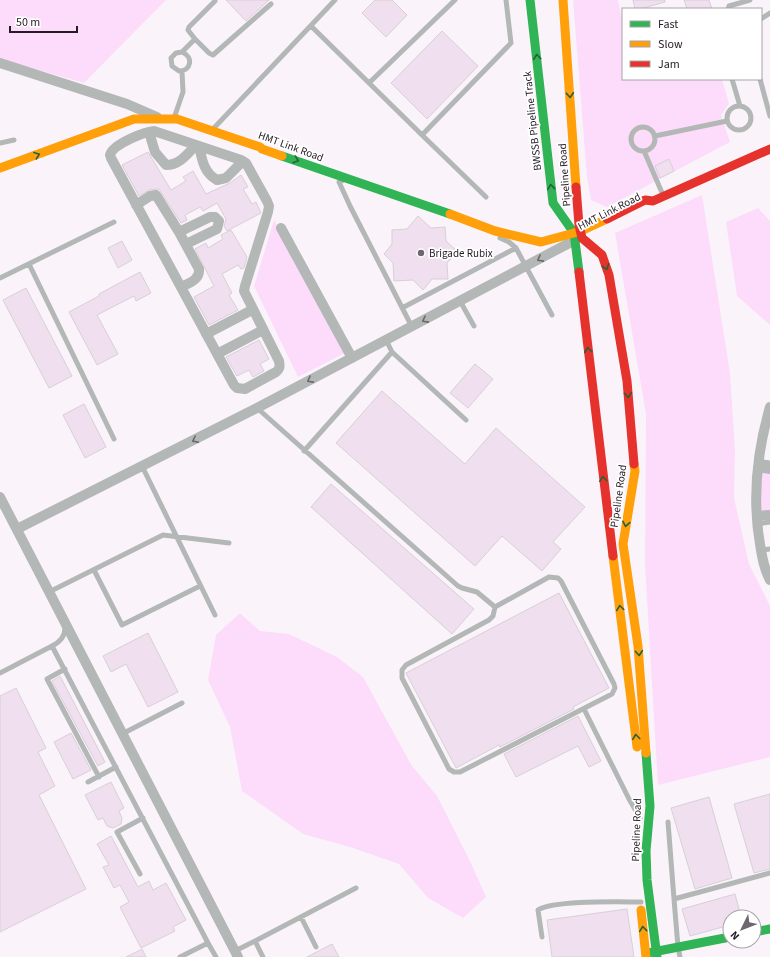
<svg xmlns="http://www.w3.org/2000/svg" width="770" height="957" font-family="'Source Sans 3',sans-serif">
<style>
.green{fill:#fcdcfa}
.building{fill:#f0dfee;stroke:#d7d0d7}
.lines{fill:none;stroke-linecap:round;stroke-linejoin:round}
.lane{stroke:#b3b7b6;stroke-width:5}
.street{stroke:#b3b7b6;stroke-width:10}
.fast{stroke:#30b455;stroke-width:9}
.slow{stroke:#ff9f0a;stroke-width:9}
.jam{stroke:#e5322d;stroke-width:9}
.oneway{stroke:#29603a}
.oneway2{stroke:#6c696d}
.poi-dot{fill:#6f676f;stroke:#fff;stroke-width:1.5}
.labels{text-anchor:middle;stroke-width:3.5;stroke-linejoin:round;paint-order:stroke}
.street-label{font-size:11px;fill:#241b24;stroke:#fff}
.poi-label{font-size:11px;fill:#241b24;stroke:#fff;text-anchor:start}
</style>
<rect width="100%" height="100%" fill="#faf4fa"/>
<path class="green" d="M0 0H166L84 83 0 59Z
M573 0H618L621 15 623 17V79H722L729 104 721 115 730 142 607 207 591 200 587 177Z
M702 195 730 373 735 450 734 498 749 564 770 606V757L658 785 645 565 646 414 615 233Z
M758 208 770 221V325L737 296 726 222Z
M274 220 345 353 298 377 254 286Z
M759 472 770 474V512L759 513Z
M240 613 260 631 289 634 337 657 363 677 412 766 437 796 470 861 486 897 463 918 428 898 399 864 350 847 303 834 242 791 230 727 208 680 216 635Z"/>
<path class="building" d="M226 0H269L246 21Z
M375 0H392L407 15 386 37 362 13Z
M633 0H665V2L640 9H635Z
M684 0H709L712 9H687Z
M442 31 478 66 427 119 391 83Z
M148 152 171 190 186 181 183 177 193 171 206 194 230 183 241 175 248 187 243 189 252 204 256 202 261 213 227 231 224 226 226 219 217 203 203 211 200 207 185 215 187 220 181 223 159 189 149 190 139 196 122 165Z
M669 159 674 171 660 178 655 166Z
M418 216 431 228 445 227 446 241 458 252 447 263 448 279H432L423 290 413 280 394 281 393 263 384 254 392 244V230L407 229Z
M231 230 247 257 244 268 241 269 238 265 222 274 232 293 229 295 238 310 209 325 194 297 214 286 195 249 206 243 208 248 223 239 221 235Z
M122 241 132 260 118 268 108 248Z
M140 272 151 293 136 301 134 296 97 315 118 354 97 365 69 312 99 296V294Z
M26 288 72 376 49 388 3 300Z
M259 340 269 359 260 364 264 371 253 377 249 370 237 376 226 357Z
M475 364 493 379 468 408 450 393Z
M382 391 465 464 496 428 585 507 553 542 561 549 542 571 502 536 475 566 336 443Z
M84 404 106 447 85 458 63 415Z
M331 484 474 609 452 634 311 507Z
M559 593 609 688 573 707 574 709 500 747 499 745 456 768 406 673Z
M148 633 178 692 148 707 126 664 111 672 103 656Z
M60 676 105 762 98 766 52 681Z
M16 688 46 748 38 752 55 786 39 795 86 889 0 932V696Z
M578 716 601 761 589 767 578 746 516 777 504 754Z
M71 733 91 770 73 779 54 742Z
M111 782 124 808 119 811 122 818 121 824 113 828 107 826 103 818 98 820 85 795Z
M770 794V869L754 873 734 804Z
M709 797 732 878 695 889 671 808Z
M111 836 138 887 149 881 153 890 166 883 186 920 173 927 175 931 141 948 120 907 129 902 120 885 114 888 103 867 109 865 97 844Z
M735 894 741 917H730V925L690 936 682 909Z
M627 909 634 957H552L547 920Z
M332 944 339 957H307Z
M142 949 146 957H126Z"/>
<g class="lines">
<path class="lane" d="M728 9 729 6 750 0
M761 19 770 13
M311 26 422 135 511 43 506 0
M195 39 209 53 213 55 271 4
M182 52C194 57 191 71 179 71L172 66 171 58 176 53 182 52 195 39 188 30 189 27 215 1
M732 79 740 106
M760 79 770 116
M369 83 455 0
M727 118a12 12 0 1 1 24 0a12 12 0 1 1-24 0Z
M174 118 183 92 182 71
M631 139a12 12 0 1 1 24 0a12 12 0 1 1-24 0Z
M213 129 335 0
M422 135 486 197
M655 136 727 121
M0 143 14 140
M644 151 663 195
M342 181 339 182 350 206 412 327
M500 238 509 242 516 248
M29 264 114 439
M0 278 114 222
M460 301 474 326
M402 308 516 248 552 315
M386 340 392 352 466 420
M257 408 458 586 462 588 477 592 495 607
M304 451 392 352
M758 461 770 463
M142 466 215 615
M757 524 770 522
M761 550 770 549
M94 570 122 625 200 586
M549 577 558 578 561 581 614 684 615 688 612 694 460 772H454L449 769 402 678V670L406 665 489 620 493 616 495 607Z
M49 592 163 535 229 543
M65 628C65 637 60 642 52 646L208 943 180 957
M65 669 47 679 99 777
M0 673 52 646
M584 709 629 799 640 818
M122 734 182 703
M88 782 116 767
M668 822 674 899
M140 874 117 832 143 818
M301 917 316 947
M542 937 538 910C555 900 618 902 641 902
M208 943 216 957
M235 951 255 941
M263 957 255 941 356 888
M680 957 678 947 674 899 770 873"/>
<path class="street" d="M0 63 127 104 157 117
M154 131 241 160 246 163 267 201 269 206 268 212 245 286 244 291 279 361C280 366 280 369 276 372L245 389 237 388 234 385 111 158 110 155C113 144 144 132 154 131Z
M149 132 155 152 166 165C180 165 187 154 196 145
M199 146C202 160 204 173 217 180L226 178 243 161
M136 205 150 196 156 195 179 232 199 269C200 280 189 283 181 287
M281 228 352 358
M179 232 210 217H215L219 221 217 229 186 244
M206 334 252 310
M217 354 263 330
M770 407C757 452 752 498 760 544 762 557 764 569 770 580
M758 467 770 469
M0 497 238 957
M757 516 770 515
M17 529 257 408 575 240"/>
<path class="fast" d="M530 0 553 203 574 233 579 272
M282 156 450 214
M646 753 650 806 646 851 647 880 657 957
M754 932 770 929
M648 953 730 937"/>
<path class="slow" d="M563 0 576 187
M0 168 134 119H177L260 147 262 149 282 156
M450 214 495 231 541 242 581 231 607 219
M634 464 635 471 623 544 638 646 646 753
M613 556 637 747
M641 910 646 957"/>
<path class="jam" d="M576 187 579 225 582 238 602 255 609 275 627 381 634 464
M607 219 645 200 653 201 770 149
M579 272 613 556"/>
</g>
<defs><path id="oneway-chevron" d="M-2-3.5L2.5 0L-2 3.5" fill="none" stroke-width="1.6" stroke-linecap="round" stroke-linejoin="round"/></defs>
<g class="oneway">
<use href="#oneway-chevron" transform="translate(537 57) rotate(-96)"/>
<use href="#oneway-chevron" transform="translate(570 95) rotate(86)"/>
<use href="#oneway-chevron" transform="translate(37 155) rotate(-20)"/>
<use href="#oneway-chevron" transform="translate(296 160) rotate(19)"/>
<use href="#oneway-chevron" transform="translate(551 187) rotate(-96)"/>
<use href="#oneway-chevron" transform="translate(606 267) rotate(69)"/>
<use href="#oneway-chevron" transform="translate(588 350) rotate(-97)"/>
<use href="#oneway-chevron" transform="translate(628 395) rotate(85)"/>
<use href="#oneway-chevron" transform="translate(603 479) rotate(-97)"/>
<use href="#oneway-chevron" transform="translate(626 524) rotate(100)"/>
<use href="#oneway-chevron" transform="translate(620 608) rotate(-98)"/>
<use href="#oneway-chevron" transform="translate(639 653) rotate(85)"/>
<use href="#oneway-chevron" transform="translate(636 737) rotate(-97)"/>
<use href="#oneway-chevron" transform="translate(643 929) rotate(-96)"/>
</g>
<g class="oneway2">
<use href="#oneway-chevron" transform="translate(540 259) rotate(152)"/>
<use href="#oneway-chevron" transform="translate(425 320) rotate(152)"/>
<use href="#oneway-chevron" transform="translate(310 380) rotate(152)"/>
<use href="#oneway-chevron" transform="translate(195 440) rotate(154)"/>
</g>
<circle class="poi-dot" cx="421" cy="253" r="4"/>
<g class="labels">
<g class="street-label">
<text transform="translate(532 121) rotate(-96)" y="4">BWSSB Pipeline Track</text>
<text transform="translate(291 146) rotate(20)" y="4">HMT Link Road</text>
<text transform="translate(564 175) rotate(-94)" y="4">Pipeline Road</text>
<text transform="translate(609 211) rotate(-27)" y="4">HMT Link Road</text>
<text transform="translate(618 496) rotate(-82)" y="4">Pipeline Road</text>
<text transform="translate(636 830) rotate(-88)" y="4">Pipeline Road</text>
</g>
<g class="poi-label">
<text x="429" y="257">Brigade Rubix</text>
</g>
</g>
<rect x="622" y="8" width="140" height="72" fill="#ffffff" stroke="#a7a4a7"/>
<rect x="630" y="21" width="20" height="6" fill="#30b455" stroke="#a7a4a7"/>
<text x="658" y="28" font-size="12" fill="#241b24">Fast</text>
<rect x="630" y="41" width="20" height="6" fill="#ff9f0a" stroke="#a7a4a7"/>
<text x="658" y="48" font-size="12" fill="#241b24">Slow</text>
<rect x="630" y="61" width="20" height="6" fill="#e5322d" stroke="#a7a4a7"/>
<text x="658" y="68" font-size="12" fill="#241b24">Jam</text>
<g transform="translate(742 929) rotate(227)"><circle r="19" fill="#ffffff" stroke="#a7a4a7"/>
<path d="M0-3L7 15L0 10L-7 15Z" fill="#6f676f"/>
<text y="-6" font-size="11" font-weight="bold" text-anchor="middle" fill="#241b24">N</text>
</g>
<path d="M10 26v6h67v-6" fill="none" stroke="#241b24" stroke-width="2"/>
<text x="16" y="26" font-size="12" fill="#241b24" stroke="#ffffff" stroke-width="3" paint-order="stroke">50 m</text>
</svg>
